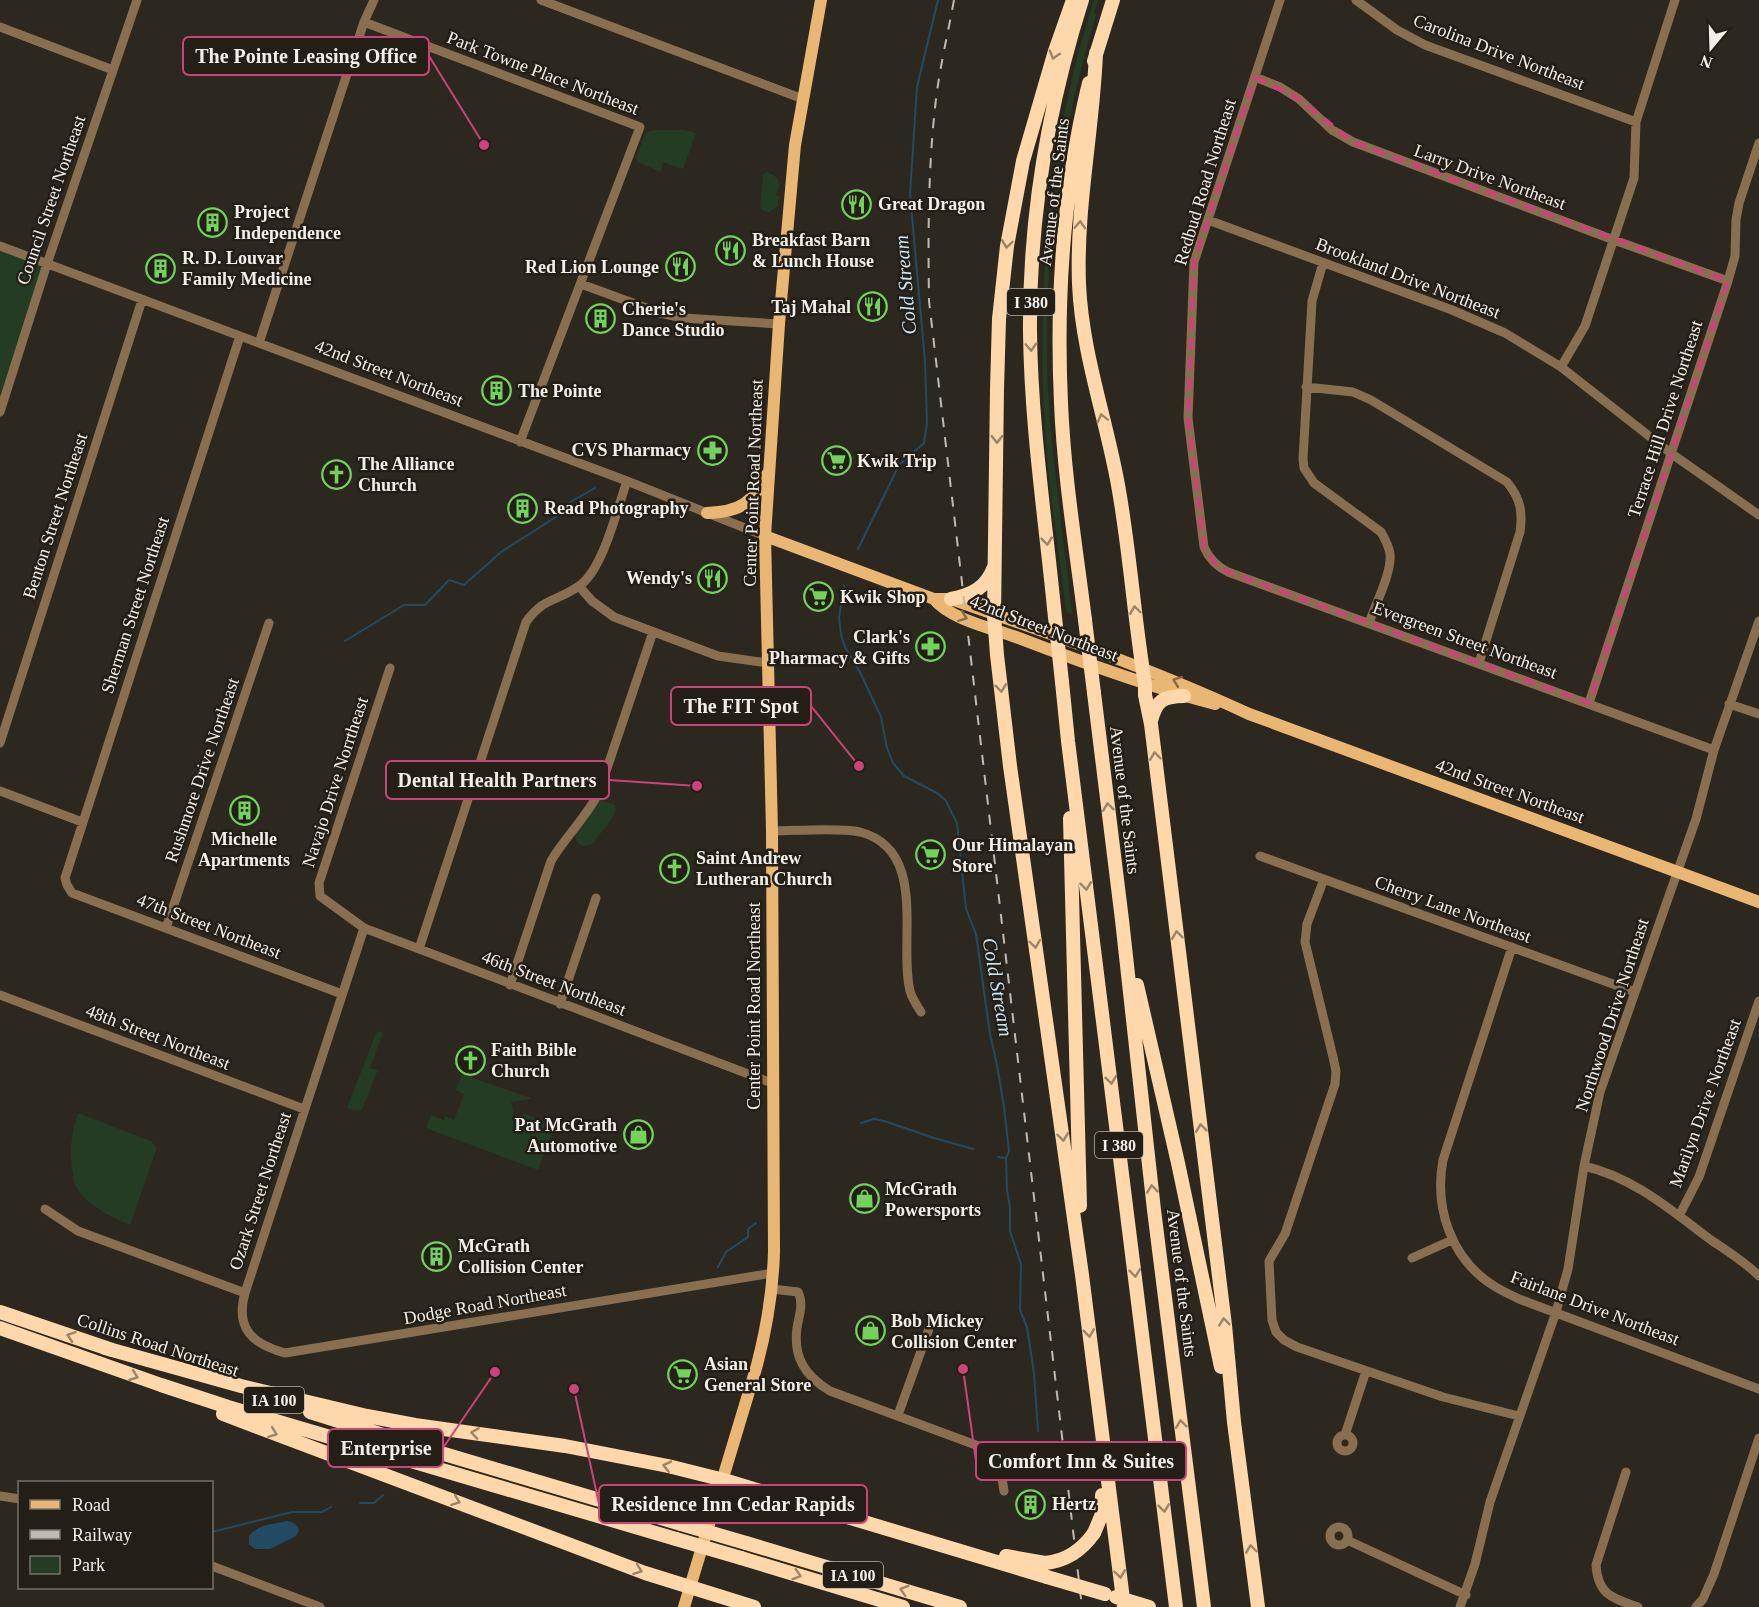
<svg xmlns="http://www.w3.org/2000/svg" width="1759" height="1607" font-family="Georgia,serif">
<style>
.green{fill:#233c23}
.water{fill:#234a63}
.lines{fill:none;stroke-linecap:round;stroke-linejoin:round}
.stream{stroke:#234a63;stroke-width:2}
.minor{stroke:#896f50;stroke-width:9}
.major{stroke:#eab673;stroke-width:12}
.highway{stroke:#fed8aa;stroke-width:14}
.rail{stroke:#bebbb5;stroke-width:2;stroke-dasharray:10 10;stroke-linecap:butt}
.highway-bridge{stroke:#fed8aa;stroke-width:14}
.oneway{stroke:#9b8467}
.oneway2{stroke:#866a44}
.marked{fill:none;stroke:#cc4378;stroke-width:4.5;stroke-dasharray:12 8;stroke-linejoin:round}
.labels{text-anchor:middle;stroke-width:5;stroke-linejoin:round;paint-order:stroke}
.shield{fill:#231e16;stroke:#b4b0aa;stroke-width:1.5}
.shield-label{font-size:16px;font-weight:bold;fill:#f2efea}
.street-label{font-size:18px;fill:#f2efea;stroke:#231e16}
.poi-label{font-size:18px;font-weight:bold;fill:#f2efea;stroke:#231e16;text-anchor:start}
.water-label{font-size:20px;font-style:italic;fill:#cbe4f7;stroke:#231e16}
.leader{fill:none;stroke:#cc4378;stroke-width:2}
.callout-dot{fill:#cc4378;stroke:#231e16;stroke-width:2}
.callout{fill:#231e16;stroke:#cc4378;stroke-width:2}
.callout-label{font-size:20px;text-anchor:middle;font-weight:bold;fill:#f2efea}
</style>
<rect width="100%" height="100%" fill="#2d281f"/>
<path class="green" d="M1094 0H1098L1094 12 1096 15C1058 141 1040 274 1049 406 1054 475 1064 544 1072 614L1066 612C1059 551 1049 491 1045 431 1036 285 1049 140 1094 0Z
M654 130H683L696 133 683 169 663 162 662 170 660 172 638 162 636 157 646 132Z
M766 172C779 176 782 183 776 195L779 196 778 206 769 212 762 210 760 207 763 175Z
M0 246 47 264 0 412Z
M600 800 615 805 616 810 612 819 592 844 582 846 577 842 575 835Z
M377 1031 383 1033 370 1068 378 1070 363 1107C359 1113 353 1110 347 1108Z
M462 1074 531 1098 530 1099 511 1102 514 1116 525 1114 555 1125 538 1170 426 1128 431 1115 444 1120 445 1116 454 1120 464 1094 456 1090Z
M78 1113 151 1141 157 1148 130 1225C111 1217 87 1205 76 1187 74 1184 74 1178 73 1174 69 1150 71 1136 78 1113Z"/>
<path class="water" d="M287 1521C293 1522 297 1524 299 1530L296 1536 270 1549H255L249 1544V1536C259 1524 273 1524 287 1521Z"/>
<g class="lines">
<path class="stream" d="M858 549 899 465 924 443 927 423 925 361 910 194 917 87 938 0
M844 586 839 618 841 635 845 647 860 672 881 717 887 748 893 763 904 776 937 793 946 801 957 823 966 909 976 934 990 1034 997 1065 1004 1107 1009 1151 1006 1158 1007 1190 1010 1208V1231L1021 1264 1020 1310 1027 1327 1034 1373 1038 1431
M345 641 404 605H425L449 580 464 585 501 552 556 517 560 508 595 488
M861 1123 874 1119 884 1121 934 1138 973 1149
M998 1157 1006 1158
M718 1267 726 1252 748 1237V1229L756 1223
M360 1503H374L383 1495
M212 1532 292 1512H322L331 1507"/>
<path class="minor" d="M541 0 803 99
M1280 0 1194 262 1188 418 1204 547C1209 559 1216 566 1228 572L1714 750
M1356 0 1397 30 1425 45 1636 122
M364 22 640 127 520 442
M0 27 113 70
M1255 77 1280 87 1299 99 1332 130 1353 142 1614 240 1728 281
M1208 220 1452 310 1505 333 1561 367 1672 454 1759 515
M0 246 627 481 765 536
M1323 263 1312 301 1303 459 1304 468 1314 483 1381 532C1385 539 1389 546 1390 554 1392 573 1375 605 1369 623
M581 284 660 313 683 318 779 324
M240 336 65 878 67 885 72 893 342 994
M259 343 364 22 374 0
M1561 367 1585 326 1634 178 1636 122 1675 0
M1306 387 1353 392 1371 400 1507 482C1520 498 1523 511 1520 532L1479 663
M0 412 47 264 137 0
M579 586 592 601 614 617 718 656 768 663
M390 668 319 883 320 896 364 928 772 1083
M1589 703 1728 281 1735 256 1736 220 1739 203 1759 143
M1729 704 1759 714
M0 743 142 300
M0 791 82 822
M772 831C795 831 838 827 860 832 929 850 898 941 910 991 912 998 917 1006 921 1012
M1260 856 1635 992
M1324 879 1307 924 1305 942 1333 1057 1336 1071 1335 1084 1285 1234 1269 1261 1272 1320 1276 1332 1284 1340 1297 1347 1443 1397 1519 1416
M166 928 269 623
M1512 947 1443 1160C1434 1208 1451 1259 1494 1286 1502 1291 1511 1295 1519 1299L1759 1389
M419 949 526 622C544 597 556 602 579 586 603 570 617 509 627 481
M510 985 551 861C565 837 586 818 599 792L653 632
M0 995 304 1109
M560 1004 596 898
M1584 1166C1633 1177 1672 1211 1711 1240 1727 1251 1745 1262 1759 1276
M45 1209 78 1231 245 1293 364 928
M1679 1216 1699 1177 1759 1001
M1412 1258 1452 1240
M772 1289 798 1292C804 1304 799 1315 797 1328 793 1357 805 1376 830 1391L992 1451 999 1459 1004 1491
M245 1293C235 1328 252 1344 285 1353L773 1273
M898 1415 930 1326 941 1320
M1345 1435 1366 1371
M1337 1443a8 8 0 1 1 16 0a8 8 0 1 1-16 0Z
M1626 1472 1596 1565C1598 1595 1612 1598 1638 1607
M0 1496 20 1499
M1330 1536a9 9 0 1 1 18 0a9 9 0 1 1-18 0Z
M1347 1540 1466 1595
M212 1566 320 1607
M1460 1607 1475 1564 1490 1502 1556 1312 1568 1269 1584 1166 1600 1092 1696 819 1714 750 1759 621
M1696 1607 1703 1599 1714 1574 1759 1438"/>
<path class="major" d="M707 513C740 512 753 503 768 473
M765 536 934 599H951C1052 634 1152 669 1249 714L1759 902
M934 599C950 619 991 628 1016 637 1081 662 1147 686 1215 704
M684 1607 757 1365C767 1327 773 1290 774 1251L772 831 765 536 779 324 795 145 821 0"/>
<path class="highway" d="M1073 0 1055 51 1023 161 1007 246 999 319 997 389 994 615 997 655 1010 766 1082 1275 1124 1607
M1096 53C1093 130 1076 206 1079 284 1082 353 1106 418 1118 485 1130 551 1134 618 1145 684V695L1151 724 1225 1325 1234 1422 1258 1607
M1094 61 1113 0
M951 599C972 595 986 588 994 567
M1054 608C1045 517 1031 424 1030 332 1029 220 1048 107 1082 0
M1085 620C1076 548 1064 476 1061 403 1056 296 1064 186 1089 83
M1062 682 1068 741 1176 1607
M1094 693 1122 920 1154 1210 1204 1607
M1151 721C1156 701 1163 696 1184 696
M1070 818 1080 1206
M1137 985 1178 1163 1221 1367
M0 1312 112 1350
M0 1328 161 1385 228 1407 676 1539
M105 1348 241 1386 367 1416 415 1425 565 1446 668 1466 724 1480 1047 1577
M310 1412 434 1451 681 1524
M223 1414 645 1573 754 1607
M1094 1533 1102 1514V1495
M746 1543 960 1607
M1006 1556 1045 1563
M741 1558 903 1607
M1116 1597 1149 1607"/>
<path class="rail" d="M954 0C948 33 940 66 936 99 928 166 928 234 929 301L1082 1607"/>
<path class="highway-bridge" d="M1054 608 1062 682
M1085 620 1094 693
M681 1524 746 1543
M676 1539 741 1558
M1045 1563C1067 1561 1082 1550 1094 1533
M1047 1577 1105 1594"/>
</g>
<defs><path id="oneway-chevron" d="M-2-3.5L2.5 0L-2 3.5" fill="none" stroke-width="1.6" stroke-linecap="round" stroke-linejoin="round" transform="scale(1.5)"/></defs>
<g class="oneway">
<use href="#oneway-chevron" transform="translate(1054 55) rotate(107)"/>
<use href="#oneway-chevron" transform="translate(1080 225) rotate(-87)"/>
<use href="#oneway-chevron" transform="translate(1007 244) rotate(98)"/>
<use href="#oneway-chevron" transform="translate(1031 347) rotate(87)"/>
<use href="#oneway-chevron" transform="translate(1102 418) rotate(-104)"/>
<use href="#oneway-chevron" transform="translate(997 439) rotate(90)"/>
<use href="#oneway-chevron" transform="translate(1047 541) rotate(84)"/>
<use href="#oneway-chevron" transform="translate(1135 610) rotate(-98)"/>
<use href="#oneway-chevron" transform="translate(1001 688) rotate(83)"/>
<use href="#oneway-chevron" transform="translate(1155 756) rotate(-97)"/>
<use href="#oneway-chevron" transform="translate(1108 807) rotate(-97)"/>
<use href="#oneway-chevron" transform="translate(1086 886) rotate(83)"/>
<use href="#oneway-chevron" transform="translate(1177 935) rotate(-97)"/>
<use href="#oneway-chevron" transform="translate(1035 944) rotate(82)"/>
<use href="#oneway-chevron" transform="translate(1111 1080) rotate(83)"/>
<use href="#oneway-chevron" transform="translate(1201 1128) rotate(-97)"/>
<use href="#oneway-chevron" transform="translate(1063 1137) rotate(82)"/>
<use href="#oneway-chevron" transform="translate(1152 1189) rotate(-96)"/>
<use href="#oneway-chevron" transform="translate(1135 1273) rotate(83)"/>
<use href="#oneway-chevron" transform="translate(1224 1322) rotate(-96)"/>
<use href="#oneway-chevron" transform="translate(1089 1333) rotate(83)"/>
<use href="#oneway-chevron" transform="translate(71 1336) rotate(-161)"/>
<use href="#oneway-chevron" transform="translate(134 1376) rotate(20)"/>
<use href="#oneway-chevron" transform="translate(1181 1424) rotate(-97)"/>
<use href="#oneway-chevron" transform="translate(273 1433) rotate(21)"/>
<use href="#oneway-chevron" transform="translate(475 1433) rotate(-172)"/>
<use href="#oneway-chevron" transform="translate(667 1466) rotate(-167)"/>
<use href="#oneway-chevron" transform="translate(456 1501) rotate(21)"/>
<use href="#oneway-chevron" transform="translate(1164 1508) rotate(83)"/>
<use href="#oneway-chevron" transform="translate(1251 1549) rotate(-98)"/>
<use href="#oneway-chevron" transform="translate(638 1570) rotate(20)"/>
<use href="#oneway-chevron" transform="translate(1120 1574) rotate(82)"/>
<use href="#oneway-chevron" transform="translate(797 1575) rotate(17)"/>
<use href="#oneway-chevron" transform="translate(904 1590) rotate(-163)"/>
</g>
<g class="oneway2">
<use href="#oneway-chevron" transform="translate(963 617) rotate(21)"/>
<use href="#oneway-chevron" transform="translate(1177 681) rotate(-159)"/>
</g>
<path class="marked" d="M1255 77 1299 99 1353 142 1728 281 1589 703 1228 572 1217 566 1204 547 1188 418 1194 262Z"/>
<defs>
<symbol id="restaurant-ring" viewBox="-11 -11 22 22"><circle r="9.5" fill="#231e16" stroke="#73d25c" stroke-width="1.5"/><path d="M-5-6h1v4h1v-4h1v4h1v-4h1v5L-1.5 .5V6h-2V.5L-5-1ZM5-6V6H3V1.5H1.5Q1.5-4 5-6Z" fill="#73d25c"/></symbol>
<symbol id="building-ring" viewBox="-11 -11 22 22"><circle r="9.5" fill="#231e16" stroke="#73d25c" stroke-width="1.5"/><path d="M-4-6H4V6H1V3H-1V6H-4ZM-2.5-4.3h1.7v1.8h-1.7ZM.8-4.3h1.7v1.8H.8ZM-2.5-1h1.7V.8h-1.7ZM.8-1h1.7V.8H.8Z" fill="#73d25c"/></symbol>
<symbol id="pharmacy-ring" viewBox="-11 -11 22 22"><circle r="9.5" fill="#231e16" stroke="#73d25c" stroke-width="1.5"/><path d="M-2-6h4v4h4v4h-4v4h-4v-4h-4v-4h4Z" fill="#73d25c"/></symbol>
<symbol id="supermarket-ring" viewBox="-11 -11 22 22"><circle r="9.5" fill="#231e16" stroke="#73d25c" stroke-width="1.5"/><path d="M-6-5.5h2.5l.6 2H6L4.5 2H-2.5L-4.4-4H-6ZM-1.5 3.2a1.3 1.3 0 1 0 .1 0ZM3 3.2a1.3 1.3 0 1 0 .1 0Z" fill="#73d25c"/></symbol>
<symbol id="church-ring" viewBox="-11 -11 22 22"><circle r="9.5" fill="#231e16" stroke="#73d25c" stroke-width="1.5"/><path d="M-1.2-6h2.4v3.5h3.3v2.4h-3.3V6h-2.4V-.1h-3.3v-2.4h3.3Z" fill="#73d25c"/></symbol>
<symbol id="shop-ring" viewBox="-11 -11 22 22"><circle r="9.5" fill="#231e16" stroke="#73d25c" stroke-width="1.5"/><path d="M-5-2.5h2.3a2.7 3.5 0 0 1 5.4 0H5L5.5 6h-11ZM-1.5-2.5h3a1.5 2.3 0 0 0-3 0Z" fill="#73d25c"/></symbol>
</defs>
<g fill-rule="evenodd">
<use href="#restaurant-ring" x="840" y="188" width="33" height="33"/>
<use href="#building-ring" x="196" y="206" width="33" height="33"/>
<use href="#restaurant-ring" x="714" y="234" width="33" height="33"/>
<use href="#restaurant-ring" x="664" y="250" width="33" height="33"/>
<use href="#building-ring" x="144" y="252" width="33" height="33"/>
<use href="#restaurant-ring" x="856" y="290" width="33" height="33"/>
<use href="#building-ring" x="584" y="302" width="33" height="33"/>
<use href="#building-ring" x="480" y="374" width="33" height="33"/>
<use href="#pharmacy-ring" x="696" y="434" width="33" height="33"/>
<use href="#supermarket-ring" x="820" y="444" width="33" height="33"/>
<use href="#church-ring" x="320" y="458" width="33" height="33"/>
<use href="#building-ring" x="506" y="492" width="33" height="33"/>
<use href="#restaurant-ring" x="696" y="562" width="33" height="33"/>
<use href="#supermarket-ring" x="802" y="580" width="33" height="33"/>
<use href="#pharmacy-ring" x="914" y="630" width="33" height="33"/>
<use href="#building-ring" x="228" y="794" width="33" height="33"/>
<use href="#supermarket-ring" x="914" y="838" width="33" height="33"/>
<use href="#church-ring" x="658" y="852" width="33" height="33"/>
<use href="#church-ring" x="454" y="1044" width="33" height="33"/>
<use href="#shop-ring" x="622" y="1118" width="33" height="33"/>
<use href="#shop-ring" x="848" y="1182" width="33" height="33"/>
<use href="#building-ring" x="420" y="1240" width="33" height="33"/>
<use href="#shop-ring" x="854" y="1314" width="33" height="33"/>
<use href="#supermarket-ring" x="666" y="1358" width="33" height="33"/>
<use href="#building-ring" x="1014" y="1488" width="33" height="33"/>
</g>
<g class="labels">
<g class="shield">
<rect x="1007" y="289" width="48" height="26" rx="4.5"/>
<rect x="1095" y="1132" width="48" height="26" rx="4.5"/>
<rect x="244" y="1387" width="60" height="26" rx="4.5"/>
<rect x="823" y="1562" width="60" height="26" rx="4.5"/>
</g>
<g class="shield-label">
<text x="1031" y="308">I 380</text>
<text x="1119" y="1151">I 380</text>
<text x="274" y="1406">IA 100</text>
<text x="853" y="1581">IA 100</text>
</g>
<g class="street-label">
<text transform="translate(1499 52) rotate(21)" y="6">Carolina Drive Northeast</text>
<text transform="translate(543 73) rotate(21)" y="6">Park Towne Place Northeast</text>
<text transform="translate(1490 177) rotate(20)" y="6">Larry Drive Northeast</text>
<text transform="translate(1205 182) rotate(-73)" y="6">Redbud Road Northeast</text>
<text transform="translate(1054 192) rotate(-83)" y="6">Avenue of the Saints</text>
<text transform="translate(51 200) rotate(-71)" y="6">Council Street Northeast</text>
<text transform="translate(1408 278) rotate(21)" y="6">Brookland Drive Northeast</text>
<text transform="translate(389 373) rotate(21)" y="6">42nd Street Northeast</text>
<text transform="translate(1665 419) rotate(-72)" y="6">Terrace Hill Drive Northeast</text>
<text transform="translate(753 483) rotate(-88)" y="6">Center Point Road Northeast</text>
<text transform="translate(55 516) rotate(-72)" y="6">Benton Street Northeast</text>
<text transform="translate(135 605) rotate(-72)" y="6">Sherman Street Northeast</text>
<text transform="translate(1044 628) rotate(21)" y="6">42nd Street Northeast</text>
<text transform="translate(1465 640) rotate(20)" y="6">Evergreen Street Northeast</text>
<text transform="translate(202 770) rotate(-71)" y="6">Rushmore Drive Northeast</text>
<text transform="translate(335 782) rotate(-72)" y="6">Navajo Drive Norrtheast</text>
<text transform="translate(1510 791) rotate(20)" y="6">42nd Street Northeast</text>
<text transform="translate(1125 800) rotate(83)" y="6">Avenue of the Saints</text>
<text transform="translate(1453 909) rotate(20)" y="6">Cherry Lane Northeast</text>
<text transform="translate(209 926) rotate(21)" y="6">47th Street Northeast</text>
<text transform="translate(554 983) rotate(21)" y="6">46th Street Northeast</text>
<text transform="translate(754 1006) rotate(-90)" y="6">Center Point Road Northeast</text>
<text transform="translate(1612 1015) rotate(-72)" y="6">Northwood Drive Northeast</text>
<text transform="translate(158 1037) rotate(21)" y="6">48th Street Northeast</text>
<text transform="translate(1705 1103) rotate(-70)" y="6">Marilyn Drive Northeast</text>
<text transform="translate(260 1191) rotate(-72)" y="6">Ozark Street Northeast</text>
<text transform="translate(1182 1283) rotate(83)" y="6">Avenue of the Saints</text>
<text transform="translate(485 1304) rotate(-10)" y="6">Dodge Road Northeast</text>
<text transform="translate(1595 1308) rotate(21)" y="6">Fairlane Drive Northeast</text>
<text transform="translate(158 1345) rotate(18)" y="6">Collins Road Northeast</text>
</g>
<g class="poi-label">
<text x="878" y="210">Great Dragon</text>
<text x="234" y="218">Project<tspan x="234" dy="21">Independence</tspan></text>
<text x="752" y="246">Breakfast Barn<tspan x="752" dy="21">&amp; Lunch House</tspan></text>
<text x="182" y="264">R. D. Louvar<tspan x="182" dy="21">Family Medicine</tspan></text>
<text x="659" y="273" text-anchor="end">Red Lion Lounge</text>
<text x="851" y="313" text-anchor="end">Taj Mahal</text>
<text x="622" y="315">Cherie's<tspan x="622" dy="21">Dance Studio</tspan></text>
<text x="518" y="397">The Pointe</text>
<text x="691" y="456" text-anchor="end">CVS Pharmacy</text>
<text x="857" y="467">Kwik Trip</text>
<text x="358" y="470">The Alliance<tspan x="358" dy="21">Church</tspan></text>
<text x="544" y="514">Read Photography</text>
<text x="692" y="584" text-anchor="end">Wendy's</text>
<text x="840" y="603">Kwik Shop</text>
<text x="910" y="643" text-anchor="end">Clark's<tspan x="910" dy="21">Pharmacy &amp; Gifts</tspan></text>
<text x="244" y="845" text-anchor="middle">Michelle<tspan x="244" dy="21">Apartments</tspan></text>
<text x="952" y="851">Our Himalayan<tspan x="952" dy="21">Store</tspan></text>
<text x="696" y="864">Saint Andrew<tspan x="696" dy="21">Lutheran Church</tspan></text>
<text x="491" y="1056">Faith Bible<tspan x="491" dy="21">Church</tspan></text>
<text x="617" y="1131" text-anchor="end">Pat McGrath<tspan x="617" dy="21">Automotive</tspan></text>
<text x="885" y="1195">McGrath<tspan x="885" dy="21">Powersports</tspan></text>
<text x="458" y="1252">McGrath<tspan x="458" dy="21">Collision Center</tspan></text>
<text x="891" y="1327">Bob Mickey<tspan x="891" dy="21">Collision Center</tspan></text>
<text x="704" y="1370">Asian<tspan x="704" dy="21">General Store</tspan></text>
<text x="1052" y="1510">Hertz</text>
</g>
<g class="water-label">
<text transform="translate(905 285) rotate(-95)" y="7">Cold Stream</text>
<text transform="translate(998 987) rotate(80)" y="7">Cold Stream</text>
</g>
</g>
<path class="leader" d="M484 145L429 56M859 766L811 706M697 786L609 780M495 1372L443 1448M963 1369L976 1461M574 1389L599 1504"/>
<g class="callout-dot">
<circle cx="484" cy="145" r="6"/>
<circle cx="859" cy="766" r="6"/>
<circle cx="697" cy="786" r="6"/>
<circle cx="495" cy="1372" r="6"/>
<circle cx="963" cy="1369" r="6"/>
<circle cx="574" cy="1389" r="6"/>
</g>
<g class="callout">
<rect x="183" y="37" width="246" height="38" rx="6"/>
<rect x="671" y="687" width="140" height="38" rx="6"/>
<rect x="386" y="761" width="223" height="38" rx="6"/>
<rect x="328" y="1429" width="115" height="38" rx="6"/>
<rect x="976" y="1442" width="210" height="38" rx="6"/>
<rect x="599" y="1485" width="268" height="38" rx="6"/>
</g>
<g class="callout-label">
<text x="306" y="63">The Pointe Leasing Office</text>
<text x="741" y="713">The FIT Spot</text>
<text x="497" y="787">Dental Health Partners</text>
<text x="386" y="1455">Enterprise</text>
<text x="1081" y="1468">Comfort Inn &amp; Suites</text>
<text x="733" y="1511">Residence Inn Cedar Rapids</text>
</g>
<rect x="18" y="1481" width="195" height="108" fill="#231e16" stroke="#76726b" stroke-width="1.5"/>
<rect x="30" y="1500" width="30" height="9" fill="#eab673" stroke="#76726b" stroke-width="1.5"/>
<text x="72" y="1511" font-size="18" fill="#f2efea">Road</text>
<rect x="30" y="1530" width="30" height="9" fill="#bebbb5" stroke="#76726b" stroke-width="1.5"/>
<text x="72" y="1541" font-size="18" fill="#f2efea">Railway</text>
<rect x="30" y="1556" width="30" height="18" fill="#233c23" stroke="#76726b" stroke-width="1.5"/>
<text x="72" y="1571" font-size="18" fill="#f2efea">Park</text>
<g transform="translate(1711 48) rotate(199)" stroke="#231e16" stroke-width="4.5" paint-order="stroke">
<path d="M0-4.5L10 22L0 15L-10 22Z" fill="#f2efea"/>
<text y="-9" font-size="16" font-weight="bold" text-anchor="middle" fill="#f2efea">N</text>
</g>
</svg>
